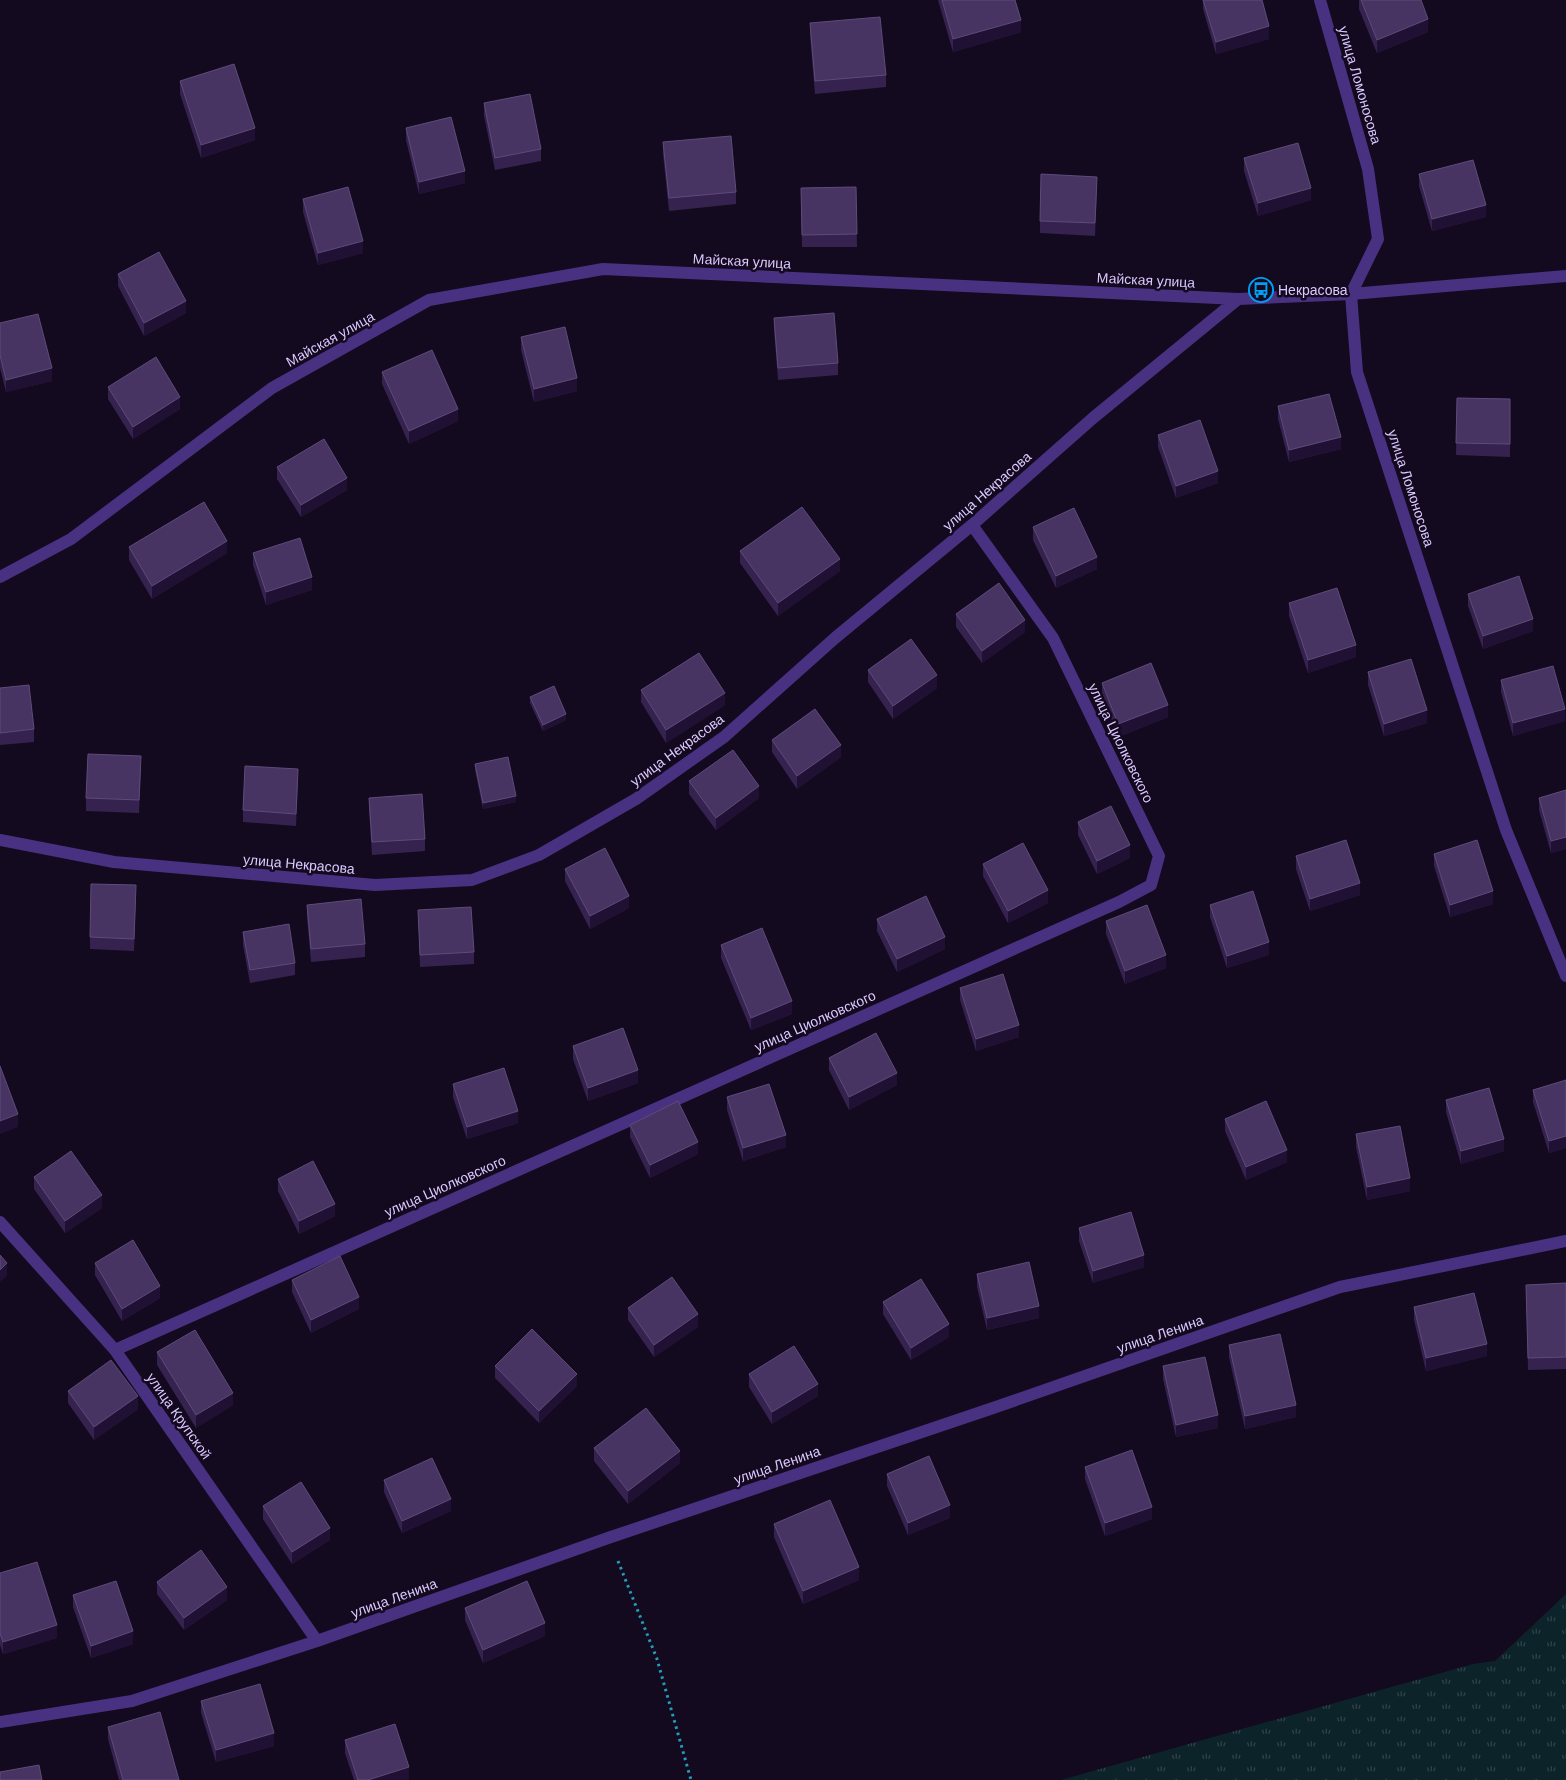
<svg xmlns="http://www.w3.org/2000/svg" width="1566" height="1780" font-family="'DM Sans',sans-serif">
<style>
.grass{fill:url(#grass-tufts)}
.lines{fill:none;stroke-linecap:round;stroke-linejoin:round}
.path{stroke:#239cb9;stroke-width:3;stroke-dasharray:2.5 4;stroke-linecap:butt}
.minor{stroke:#493182;stroke-width:12}
.wall{fill:#36224f}
.shaded-wall{fill:#201134}
.building{fill:#473462;stroke:#5f4b7b}
.labels{text-anchor:middle;stroke-width:5;stroke-linejoin:round;paint-order:stroke}
.street-label{font-size:14px;fill:#dcc9ff;stroke:#130a1f}
.poi-label{font-size:14px;fill:#dcc9ff;stroke:#130a1f;text-anchor:start}
</style>
<defs>
<pattern id="grass-tufts" width="24" height="20" patternUnits="userSpaceOnUse" patternTransform="scale(1.25)"><rect width="24" height="20" fill="#0d232a"/><path d="M3 7l-1-3M5 7V3M7 7l1-3M15 17l-1-3M17 17v-4M19 17l1-3" fill="none" stroke="#30424a"/></pattern>
</defs>
<rect width="100%" height="100%" fill="#130a1f"/>
<path class="grass" d="M1566 1594V1780H1061L1473 1664 1495 1661Z"/>
<g class="lines">
<path class="path" d="M618 1561 657 1659 691 1780"/>
<path class="minor" d="M1320 0 1368 169 1378 239 1351 294 1357 372 1506 830 1566 976
M0 577 71 539 272 388 429 300 603 269 1238 299 1351 294 1566 276
M0 840 114 862 375 885 472 880 539 855 636 799 724 737 835 638 972 525 1093 418 1238 299
M0 1222 115 1350 317 1641
M115 1350 1119 902 1151 885 1159 856 1053 638 972 525
M0 1722 132 1701 317 1641 608 1538 993 1408 1340 1287 1566 1241"/>
</g>
<path class="wall" d="M938 0H1015L1021 32 953 52Z
M1203 0H1262L1269 39 1216 54 1203 9Z
M1359 0H1421L1428 32 1377 53 1359 9Z
M810 23 886 75V87L815 94 810 35Z
M180 81 255 140 201 158 180 94Z
M484 103 541 149V161L495 170 484 116Z
M406 128 465 183 419 194 406 140Z
M663 142 736 192V204L669 211 663 154Z
M1244 158 1311 200 1258 216 1244 171Z
M1419 174 1486 217 1432 231 1419 186Z
M856 187 857 247H802L801 188Z
M1097 189 1095 236 1040 233V221Z
M303 199 363 253 318 265 303 212Z
M118 274 186 313 144 336 118 286Z
M774 318 838 363V375L778 380 774 330Z
M0 323 52 381 6 392 0 368Z
M521 337 577 391 534 402 521 350Z
M382 372 458 421 409 444 382 384Z
M108 387 180 409 133 439 108 399Z
M1457 398 1510 399V457L1456 455Z
M1278 406 1341 449 1289 462 1278 419Z
M1158 435 1218 483 1176 498 1158 447Z
M277 467 347 490 301 517 277 479Z
M1033 527 1097 569 1056 588 1033 540Z
M129 547 227 553 152 599 129 560Z
M740 551 840 571 778 616 740 563Z
M253 553 312 590 266 605 253 565Z
M1468 594 1533 631 1483 649 1468 606Z
M1289 603 1356 657 1308 673 1289 616Z
M956 614 1025 632 982 663 956 627Z
M868 670 937 688 893 719 868 682Z
M1368 672 1427 723 1384 736 1368 685Z
M1501 680 1565 721 1513 736 1501 692Z
M1102 683 1168 717 1118 737 1102 695Z
M0 688 34 729V742L0 745Z
M641 690 725 705 666 743 641 702Z
M530 697 566 720 543 731 530 703Z
M772 740 841 757 797 789 772 752Z
M475 764 516 802 483 809 475 770Z
M141 768 139 813 86 811V798Z
M298 781 296 826 243 822V810Z
M689 781 759 798 716 830 689 794Z
M1566 790V849L1551 853 1539 810V798Z
M369 798 425 839V851L372 855 369 810Z
M1078 822 1130 858 1097 874 1078 835Z
M1434 854 1493 904 1450 917 1434 866Z
M1296 856 1360 895 1310 911 1296 869Z
M983 864 1048 903 1008 923 983 876Z
M565 869 629 908 590 929 565 881Z
M136 897 134 951 90 949V937Z
M307 905 365 944V957L311 962 307 917Z
M1210 905 1269 955 1227 968 1210 917Z
M418 910 474 952V964L420 967Z
M877 919 945 949 897 972 877 931Z
M1106 921 1166 968 1125 984 1106 934Z
M243 932 295 963V975L250 983 243 945Z
M721 945 792 1014 751 1030 721 958Z
M960 988 1019 1037 976 1051 960 1000Z
M573 1046 638 1083 588 1101 573 1059Z
M829 1058 897 1085 849 1110 829 1070Z
M1566 1080V1148L1549 1153 1533 1102V1090Z
M453 1084 518 1123 467 1139 453 1097Z
M727 1097 786 1147 743 1161 727 1110Z
M1446 1100 1504 1151 1461 1164 1446 1112Z
M1225 1119 1287 1162 1246 1180 1225 1131Z
M630 1125 698 1154 650 1178 630 1137Z
M1356 1134 1410 1191 1367 1200 1356 1147Z
M34 1177 102 1208 65 1233 34 1189Z
M278 1179 335 1216 299 1234 278 1191Z
M1079 1228 1144 1267 1093 1283 1079 1241Z
M95 1263 160 1298 122 1321 95 1275Z
M977 1274 1039 1318 987 1330 977 1287Z
M292 1280 359 1309 311 1333 292 1292Z
M1566 1283V1369L1528 1370 1526 1285Z
M883 1302 949 1337 911 1360 883 1314Z
M1414 1307 1487 1356 1426 1371 1414 1320Z
M628 1308 698 1327 654 1357 628 1320Z
M1229 1345 1296 1417 1245 1429 1229 1357Z
M157 1352 233 1405 196 1428 157 1365Z
M495 1366 577 1386 539 1423 495 1378Z
M1163 1366 1218 1428 1176 1437 1163 1379Z
M749 1374 818 1396 772 1424 749 1387Z
M68 1391 138 1409 94 1440 68 1403Z
M594 1448 680 1463 628 1504 594 1461Z
M1085 1467 1152 1519 1105 1536 1085 1479Z
M887 1474 950 1518 908 1535 887 1486Z
M384 1480 451 1511 402 1533 384 1492Z
M263 1506 330 1540 292 1564 263 1519Z
M774 1524 859 1580 803 1604 774 1537Z
M0 1573 57 1638 3 1654 0 1645Z
M157 1582 227 1600 184 1630 157 1594Z
M73 1595 133 1644 91 1658 73 1607Z
M465 1608 545 1636 483 1663 465 1620Z
M201 1701 274 1746 216 1762 201 1713Z
M108 1727 179 1780H119L108 1739Z
M345 1740 409 1779 406 1780H354L345 1753Z"/>
<path class="shaded-wall" d="M1428 19V32L1377 53V40Z
M1021 20V32L953 52V39Z
M1269 26V39L1216 54V42Z
M255 128V140L201 158V145Z
M465 171V183L419 194V182Z
M1097 177V189L1095 236V223Z
M1311 188V200L1258 216V203Z
M1486 205V217L1432 231V219Z
M363 241V253L318 265V253Z
M186 301V313L144 336V323Z
M52 368V381L6 392V380Z
M577 378V391L534 402V389Z
M180 397V409L133 439V427Z
M458 409V421L409 444V431Z
M1341 437V449L1289 462V450Z
M1218 471V483L1176 498V486Z
M347 478V490L301 517V505Z
M227 541V553L152 599V586Z
M1097 557V569L1056 588V576Z
M840 559V571L778 616V603Z
M312 577V590L266 605V592Z
M1533 619V631L1483 649V636Z
M1025 620V632L982 663V651Z
M1356 645V657L1308 673V660Z
M937 675V688L893 719V706Z
M725 693V705L666 743V730Z
M1168 705V717L1118 737V724Z
M1565 709V721L1513 736V723Z
M1427 710V723L1384 736V724Z
M566 714V720L543 731V725Z
M841 745V757L797 789V776Z
M298 769V781L296 826V814Z
M759 786V798L716 830V818Z
M516 796V802L483 809V803Z
M1566 837V849L1551 853V841Z
M1130 845V858L1097 874V861Z
M1360 883V895L1310 911V899Z
M1048 890V903L1008 923V911Z
M1493 891V904L1450 917V905Z
M629 896V908L590 929V916Z
M945 937V949L897 972V959Z
M1269 942V955L1227 968V956Z
M1166 955V968L1125 984V971Z
M792 1001V1014L751 1030V1018Z
M1019 1025V1037L976 1051V1039Z
M638 1070V1083L588 1101V1088Z
M897 1073V1085L849 1110V1097Z
M518 1111V1123L467 1139V1127Z
M18 1114V1127L0 1134V1121Z
M786 1135V1147L743 1161V1148Z
M1566 1136V1148L1549 1153V1141Z
M1504 1139V1151L1461 1164V1151Z
M698 1142V1154L650 1178V1165Z
M1287 1150V1162L1246 1180V1167Z
M1410 1178V1191L1367 1200V1187Z
M102 1195V1208L65 1233V1221Z
M335 1204V1216L299 1234V1221Z
M1144 1255V1267L1093 1283V1271Z
M7 1263V1276L0 1282V1270Z
M160 1286V1298L122 1321V1309Z
M359 1297V1309L311 1333V1320Z
M1039 1306V1318L987 1330V1318Z
M698 1314V1327L654 1357V1345Z
M949 1324V1337L911 1360V1348Z
M1487 1344V1356L1426 1371V1358Z
M577 1374V1386L539 1423V1411Z
M818 1384V1396L772 1424V1412Z
M233 1393V1405L196 1428V1415Z
M138 1396V1409L94 1440V1427Z
M1296 1405V1417L1245 1429V1416Z
M1218 1415V1428L1176 1437V1425Z
M680 1451V1463L628 1504V1491Z
M451 1499V1511L402 1533V1521Z
M950 1505V1518L908 1535V1523Z
M1152 1507V1519L1105 1536V1523Z
M330 1528V1540L292 1564V1552Z
M859 1567V1580L803 1604V1591Z
M227 1587V1600L184 1630V1618Z
M545 1623V1636L483 1663V1650Z
M57 1625V1638L3 1654V1642Z
M133 1631V1644L91 1658V1646Z
M274 1733V1746L216 1762V1750Z
M409 1767V1779L406 1780H368Z"/>
<path class="building" d="M942 0H1015L1021 20 953 39Z
M1203 0H1262L1269 26 1216 42Z
M1361 0H1421L1428 19 1377 40Z
M880 17 886 75 815 81 810 23Z
M234 64 255 128 201 145 180 81Z
M530 94 541 149 495 158 484 103Z
M451 117 465 171 419 182 406 128Z
M731 136 736 192 669 198 663 142Z
M1298 143 1311 188 1258 203 1244 158Z
M1473 160 1486 205 1432 219 1419 174Z
M1041 174 1097 177 1095 223 1040 221Z
M348 187 363 241 318 253 303 199Z
M856 187 857 234 802 235 801 188Z
M159 252 186 301 144 323 118 274Z
M834 313 838 363 778 368 774 318Z
M38 314 52 368 6 380 0 355V323Z
M565 327 577 378 534 389 521 337Z
M432 350 458 409 409 431 382 372Z
M156 357 180 397 133 427 108 387Z
M1329 394 1341 437 1289 450 1278 406Z
M1457 398 1510 399V444L1456 443Z
M1200 420 1218 471 1176 486 1158 435Z
M324 439 347 478 301 505 277 467Z
M204 502 227 541 152 586 129 547Z
M802 507 840 559 778 603 740 551Z
M1074 508 1097 557 1056 576 1033 527Z
M300 538 312 577 266 592 253 553Z
M1519 576 1533 619 1483 636 1468 594Z
M999 583 1025 620 982 651 956 614Z
M1337 588 1356 645 1308 660 1289 603Z
M911 639 937 675 893 706 868 670Z
M699 653 725 693 666 730 641 690Z
M1411 659 1427 710 1384 724 1368 672Z
M1151 663 1168 705 1118 724 1102 683Z
M1553 666 1565 709 1513 723 1501 680Z
M29 685 34 729 0 733V688Z
M554 686 566 714 543 725 530 697Z
M815 709 841 745 797 776 772 740Z
M733 750 759 786 716 818 689 781Z
M88 754 141 756 139 800 86 798Z
M508 757 516 796 483 803 475 764Z
M245 766 298 769 296 814 243 810Z
M1566 790V837L1551 841 1539 798Z
M422 794 425 839 372 842 369 798Z
M1111 806 1130 845 1097 861 1078 822Z
M1346 840 1360 883 1310 899 1296 856Z
M1477 840 1493 891 1450 905 1434 854Z
M1023 843 1048 890 1008 911 983 864Z
M605 848 629 896 590 916 565 869Z
M91 884 136 885 134 939 90 937Z
M1253 891 1269 942 1227 956 1210 905Z
M926 896 945 937 897 959 877 919Z
M361 899 365 944 311 949 307 905Z
M1147 905 1166 955 1125 971 1106 921Z
M471 907 474 952 420 955 418 910Z
M289 924 295 963 250 970 243 932Z
M762 928 792 1001 751 1018 721 945Z
M1003 974 1019 1025 976 1039 960 988Z
M623 1028 638 1070 588 1088 573 1046Z
M876 1033 897 1073 849 1097 829 1058Z
M0 1066 18 1114 0 1121Z
M504 1068 518 1111 467 1127 453 1084Z
M1566 1080V1136L1549 1141 1533 1090Z
M769 1084 786 1135 743 1148 727 1097Z
M1489 1088 1504 1139 1461 1151 1446 1100Z
M678 1101 698 1142 650 1165 630 1125Z
M1266 1101 1287 1150 1246 1167 1225 1119Z
M1400 1126 1410 1178 1367 1187 1356 1134Z
M71 1151 102 1195 65 1221 34 1177Z
M313 1161 335 1204 299 1221 278 1179Z
M1131 1212 1144 1255 1093 1271 1079 1228Z
M133 1240 160 1286 122 1309 95 1263Z
M0 1255 7 1263 0 1270Z
M340 1256 359 1297 311 1320 292 1280Z
M1029 1262 1039 1306 987 1318 977 1274Z
M672 1277 698 1314 654 1345 628 1308Z
M921 1279 949 1324 911 1348 883 1302Z
M1566 1283V1357L1528 1358 1526 1285Z
M1474 1293 1487 1344 1426 1358 1414 1307Z
M532 1329 577 1374 539 1411 495 1366Z
M195 1330 233 1393 196 1415 157 1352Z
M1280 1334 1296 1405 1245 1416 1229 1345Z
M794 1346 818 1384 772 1412 749 1374Z
M1205 1357 1218 1415 1176 1425 1163 1366Z
M111 1360 138 1396 94 1427 68 1391Z
M646 1408 680 1451 628 1491 594 1448Z
M1132 1450 1152 1507 1105 1523 1085 1467Z
M929 1456 950 1505 908 1523 887 1474Z
M432 1458 451 1499 402 1521 384 1480Z
M301 1482 330 1528 292 1552 263 1506Z
M830 1500 859 1567 803 1591 774 1524Z
M201 1550 227 1587 184 1618 157 1582Z
M37 1562 57 1625 3 1642 0 1633V1573Z
M116 1581 133 1631 91 1646 73 1595Z
M527 1581 545 1623 483 1650 465 1608Z
M260 1684 274 1733 216 1750 201 1701Z
M160 1712 179 1780H123L108 1727Z
M395 1724 409 1767 368 1780H358L345 1740Z
M39 1765 42 1780H0V1772Z"/>
<defs>
<symbol id="bus-ring" viewBox="-11 -11 22 22"><circle r="9.5" fill="#130a1f" stroke="#009ef4" stroke-width="1.5"/><path d="M-5-6H5V4H4V6H2V4H-2V6H-4V4H-5ZM-3.5-4V0h7V-4ZM-3.5 1.2v1.5H-2V1.2ZM2 1.2v1.5H3.5V1.2Z" fill="#009ef4"/></symbol>
</defs>
<g fill-rule="evenodd">
<use href="#bus-ring" x="1247" y="276" width="28" height="28"/>
</g>
<g class="labels">
<g class="street-label">
<text transform="translate(1360 85) rotate(74)" y="5">улица Ломоносова</text>
<text transform="translate(742 261) rotate(3)" y="5">Майская улица</text>
<text transform="translate(1146 280) rotate(3)" y="5">Майская улица</text>
<text transform="translate(330 339) rotate(-29)" y="5">Майская улица</text>
<text transform="translate(1411 488) rotate(72)" y="5">улица Ломоносова</text>
<text transform="translate(987 491) rotate(-41)" y="5">улица Некрасова</text>
<text transform="translate(1121 743) rotate(64)" y="5">улица Циолковского</text>
<text transform="translate(677 750) rotate(-36)" y="5">улица Некрасова</text>
<text transform="translate(299 864) rotate(5)" y="5">улица Некрасова</text>
<text transform="translate(815 1021) rotate(-24)" y="5">улица Циолковского</text>
<text transform="translate(445 1186) rotate(-24)" y="5">улица Циолковского</text>
<text transform="translate(1160 1334) rotate(-19)" y="5">улица Ленина</text>
<text transform="translate(179 1416) rotate(55)" y="5">улица Крупской</text>
<text transform="translate(777 1465) rotate(-19)" y="5">улица Ленина</text>
<text transform="translate(394 1598) rotate(-20)" y="5">улица Ленина</text>
</g>
<g class="poi-label">
<text x="1278" y="295">Некрасова</text>
</g>
</g>
</svg>
